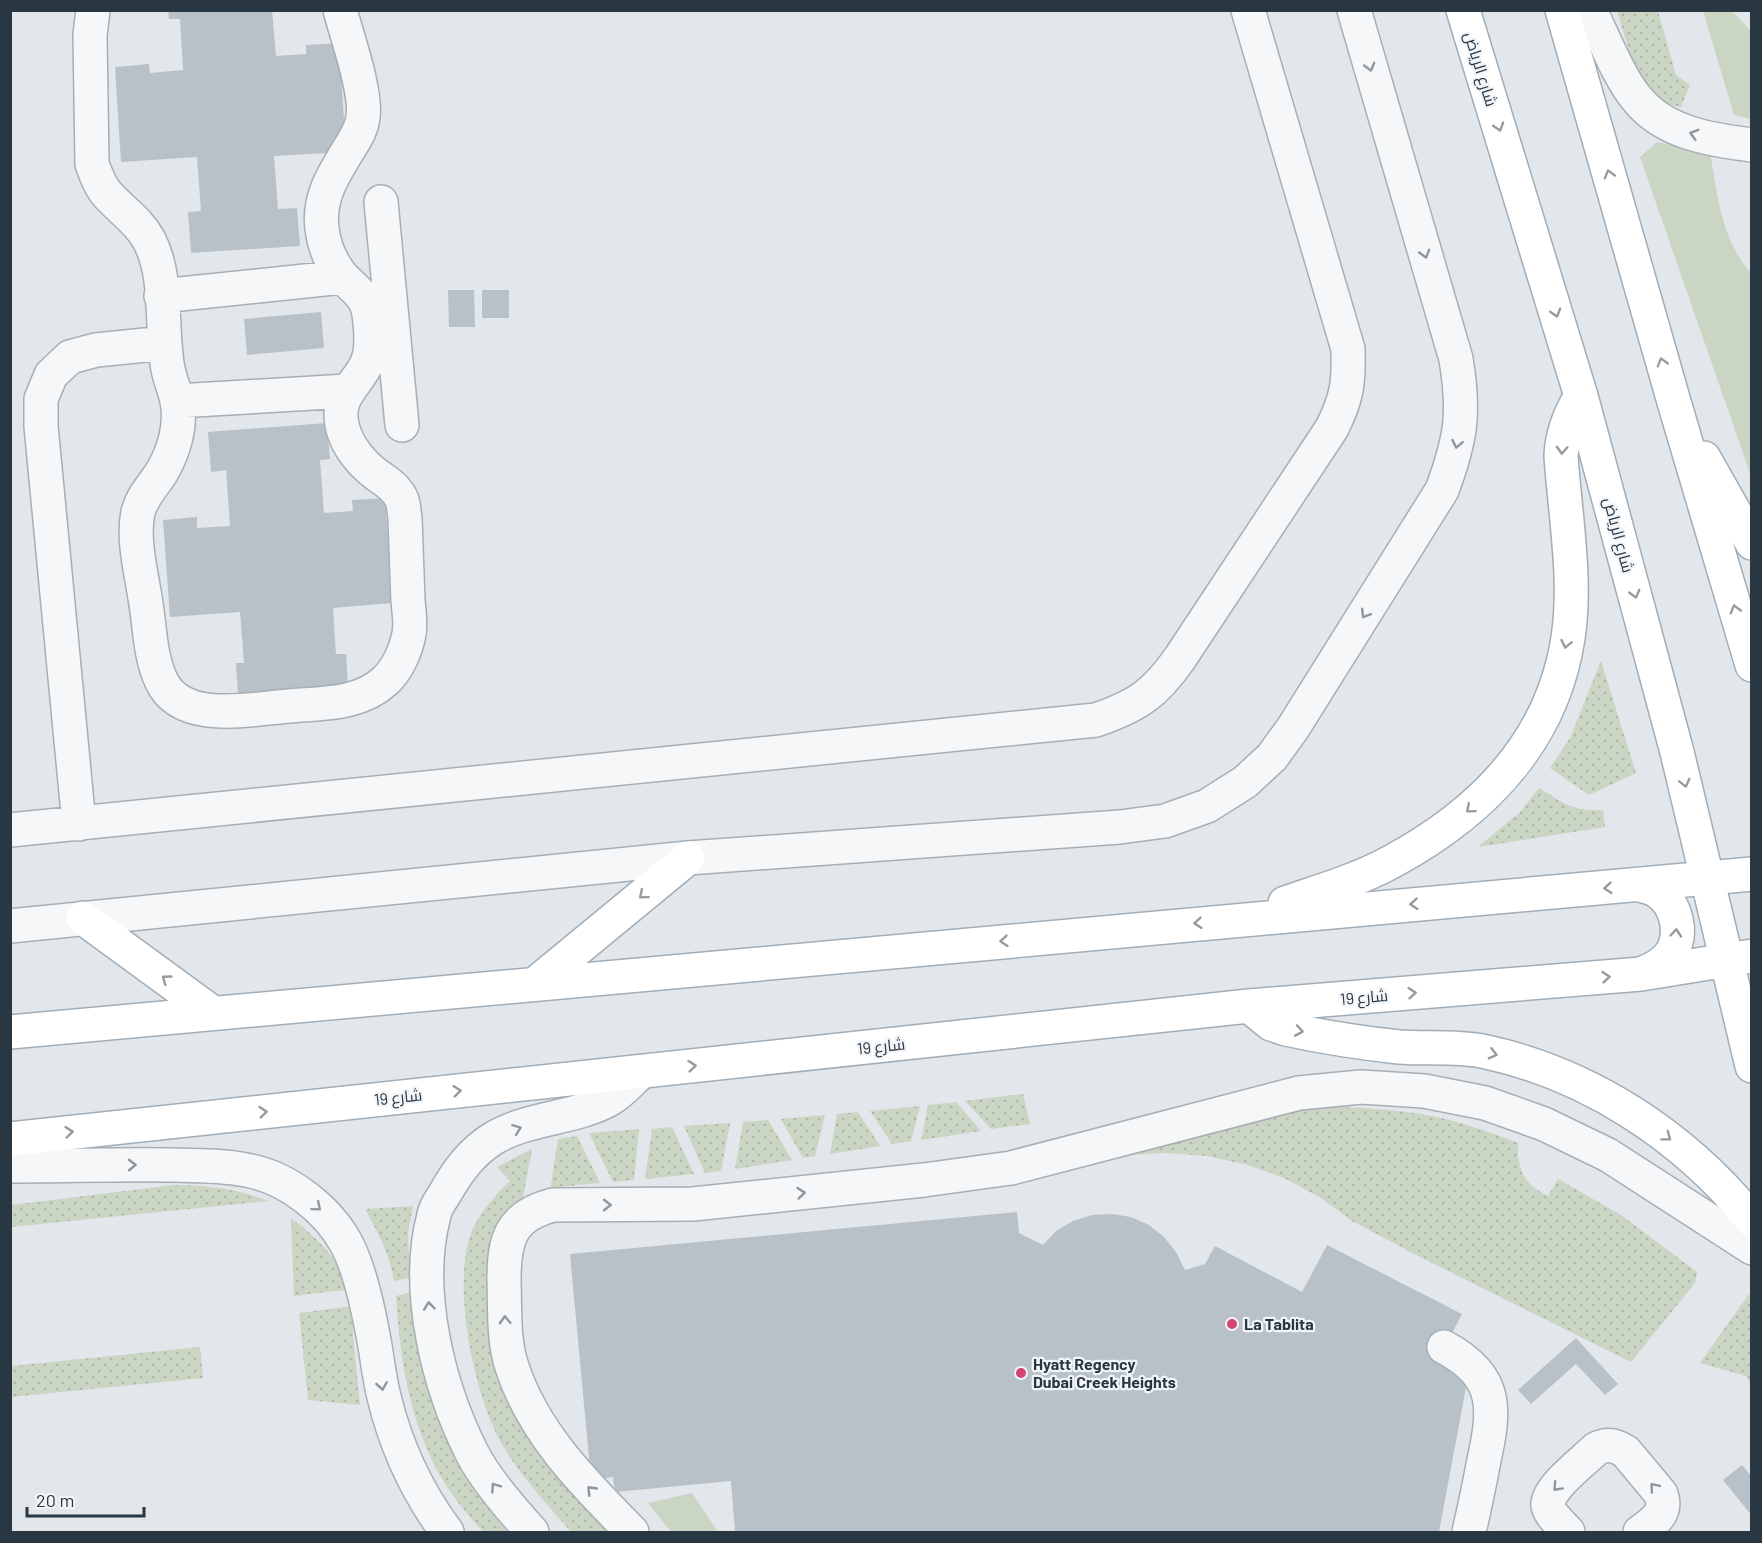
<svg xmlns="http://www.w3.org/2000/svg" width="1762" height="1543" font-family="Barlow,Cairo,sans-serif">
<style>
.grass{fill:url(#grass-dots)}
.garden{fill:#cad5c3}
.building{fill:#b9c1c8}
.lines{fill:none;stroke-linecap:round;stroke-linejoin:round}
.minor-casing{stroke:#a7afb5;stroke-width:36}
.major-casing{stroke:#a1adb7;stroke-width:36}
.minor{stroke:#f5f7f9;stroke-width:33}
.major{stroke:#fff;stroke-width:33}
.oneway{stroke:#8f979e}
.oneway2{stroke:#949ba1}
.poi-dot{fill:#d34472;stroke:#f2f5f8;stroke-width:2}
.labels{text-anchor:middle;stroke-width:4.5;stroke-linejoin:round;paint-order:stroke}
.street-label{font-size:16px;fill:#293743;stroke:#f2f5f8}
.poi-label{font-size:16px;font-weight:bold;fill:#293743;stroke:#f2f5f8;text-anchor:start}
</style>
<defs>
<pattern id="grass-dots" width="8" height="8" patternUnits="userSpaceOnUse" patternTransform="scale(1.5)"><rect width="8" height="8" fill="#cad5c3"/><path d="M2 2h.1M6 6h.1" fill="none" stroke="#aeb7a9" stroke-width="1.8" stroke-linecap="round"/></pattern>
</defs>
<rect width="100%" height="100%" fill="#e2e7eb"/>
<path class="grass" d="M1617 11H1658L1676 75 1690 85 1681 107C1635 98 1630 49 1617 11Z
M1601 661 1636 773 1589 795 1550 768 1570 738Z
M1539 788C1565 804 1571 811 1603 810L1605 827 1478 847 1520 812Z
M1023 1094 1030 1124 991 1129 965 1101Z
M956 1102 981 1131 921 1140 928 1105Z
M920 1106 911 1141 892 1144 870 1111Z
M1329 1106C1359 1108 1390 1109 1421 1114 1454 1119 1486 1131 1518 1143 1517 1169 1523 1184 1548 1196L1558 1179 1621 1215 1697 1272 1695 1283 1631 1362 1416 1255 1352 1221 1321 1198 1286 1179 1248 1165 1207 1156 1165 1153 1081 1157 1281 1110Z
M858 1112 880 1146 830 1154 837 1114Z
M825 1115 815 1156 803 1158 781 1119Z
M768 1120 792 1160 735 1169 743 1122Z
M730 1123 721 1171 705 1173 684 1126Z
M672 1127 694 1174 645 1179 652 1129Z
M639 1129 634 1180 613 1182 589 1133Z
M577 1136 600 1183 566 1186 550 1191 558 1139Z
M532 1149 521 1208 512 1405 526 1437 616 1532H571C549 1506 524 1480 506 1451 475 1404 450 1284 472 1231 481 1211 494 1196 510 1181L497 1167Z
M174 1185C208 1185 237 1189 269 1201L11 1227V1205Z
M413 1206 408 1233 410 1278 394 1281C390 1255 378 1232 365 1209Z
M291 1218C318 1238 338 1260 353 1289L294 1296Z
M413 1292 459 1463 482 1500 507 1532H483C469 1516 455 1500 444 1482 410 1427 400 1359 396 1296Z
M1749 1294 1752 1298 1751 1386 1746 1376 1700 1363Z
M353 1306V1335L360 1405 308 1400 299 1313Z
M200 1347 203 1378 11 1397V1366Z"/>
<path class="garden" d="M1703 11H1732L1751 31V119L1734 115Z
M1657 142 1710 153C1718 195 1721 240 1751 273V476L1640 157Z
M692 1493 718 1532H671L648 1503Z"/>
<path class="building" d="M168 10H272L276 56 306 54V45L339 43 346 152 274 156 278 209 297 208 300 246 191 253 188 212 201 211 197 157 121 162 115 67 149 64 150 73 183 70 180 19H169Z
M448 290H474L475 327H449Z
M482 290H509V318H482Z
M321 312 324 348 247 355 244 319Z
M327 423 330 459 320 460 324 513 353 511 352 500 385 498 393 603 333 608 336 654H346L348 687 238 695 236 663H244L240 612 170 617 163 520 197 517V528L230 526 226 470 211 472 208 432Z
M1017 1212 1019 1233 1043 1245 1056 1231 1073 1221 1092 1215 1112 1214 1131 1217 1149 1225 1164 1237 1176 1252 1185 1270 1205 1264 1215 1246 1302 1292 1327 1245 1462 1314 1438 1360 1467 1382 1439 1532H735L731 1481 615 1492 613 1477 591 1480 570 1254Z
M1576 1338 1618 1384 1605 1395 1576 1364 1531 1404 1518 1390Z
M1742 1465 1752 1477V1516L1723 1480Z"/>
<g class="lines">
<defs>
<path id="minor" d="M93 10 90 35 92 164C96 174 99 185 107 194 121 210 139 221 149 240 169 278 160 328 168 369 170 380 175 390 177 401 182 427 173 454 160 475 151 488 142 497 138 512 132 541 142 575 146 604 150 629 150 656 161 680 181 725 250 709 289 706 322 703 359 705 385 681 397 670 406 651 409 634 411 624 409 611 408 601 407 573 406 546 405 518 404 513 404 506 402 500 397 488 387 482 377 475 362 464 348 447 343 429 334 396 356 387 367 363 373 349 371 329 369 314 367 295 352 288 341 275 331 262 324 245 322 229 318 198 333 175 349 149 355 139 362 129 363 117 367 93 347 36 340 10
M1590 10C1603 36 1620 80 1638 100 1665 133 1711 140 1752 145
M381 202 402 425
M161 296 343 277
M177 401 347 391
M79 824 41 426V399L51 375 70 357 96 350 165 343
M10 830 1096 720C1137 706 1155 694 1180 658L1332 428C1347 398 1349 383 1348 349L1248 10
M10 926 688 858 1120 827 1165 821 1207 806 1245 782 1272 757 1293 728 1442 490C1461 439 1465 413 1456 359L1354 10
M10 1166C65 1166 120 1164 174 1165 200 1166 226 1165 251 1171 289 1179 328 1210 346 1243 359 1267 368 1308 373 1335 377 1355 379 1377 384 1397 396 1446 417 1492 447 1532
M1444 1347C1500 1377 1495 1410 1483 1465 1479 1487 1474 1510 1469 1532
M532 1532C513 1511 485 1479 472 1453 438 1386 414 1289 434 1215 435 1208 440 1201 444 1195 457 1172 471 1152 494 1138 529 1117 575 1119 610 1099 622 1092 631 1081 641 1072
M632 1532C584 1483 534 1434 512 1367 503 1340 505 1309 504 1280 504 1240 510 1216 553 1205L693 1204 924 1180 1011 1168 1299 1093 1361 1087 1424 1091 1485 1103 1544 1124 1608 1155 1752 1248
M1568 1532C1562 1525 1550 1515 1548 1506 1545 1490 1585 1460 1596 1449 1607 1443 1616 1445 1626 1452L1661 1494C1668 1513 1654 1522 1640 1532"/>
<path id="major" d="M1463 10 1581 396 1677 752 1752 1066
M1562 10 1674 402 1752 665
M1704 458 1752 543
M1640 885C1646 887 1653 888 1658 892 1677 905 1684 935 1670 955 1663 964 1654 969 1643 973
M1285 903C1320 891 1358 880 1391 862 1480 814 1552 743 1568 638 1577 580 1565 515 1561 456 1562 433 1569 415 1581 396
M83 918 213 1013
M535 984 688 858
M1249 1006 1271 1024 1286 1029C1323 1037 1362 1043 1399 1047 1426 1049 1455 1046 1482 1051 1588 1073 1684 1136 1752 1220
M10 1032 1752 874
M10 1139 1249 1006 1641 974 1752 956"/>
</defs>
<use href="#minor" class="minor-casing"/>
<use href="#major" class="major-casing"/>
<use href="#minor" class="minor"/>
<use href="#major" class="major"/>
</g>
<defs><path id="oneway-chevron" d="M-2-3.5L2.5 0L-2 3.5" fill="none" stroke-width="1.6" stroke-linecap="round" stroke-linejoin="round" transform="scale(1.5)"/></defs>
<g class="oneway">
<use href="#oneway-chevron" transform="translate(1370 67) rotate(74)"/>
<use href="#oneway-chevron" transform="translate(1694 134) rotate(-164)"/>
<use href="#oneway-chevron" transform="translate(1425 254) rotate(74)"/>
<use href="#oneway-chevron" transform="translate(1457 444) rotate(101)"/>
<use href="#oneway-chevron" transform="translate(1365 614) rotate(122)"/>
<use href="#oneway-chevron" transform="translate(517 1129) rotate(-20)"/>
<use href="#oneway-chevron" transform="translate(132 1165) rotate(-1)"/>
<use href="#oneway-chevron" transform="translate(801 1193) rotate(-6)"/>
<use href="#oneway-chevron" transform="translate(607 1205)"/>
<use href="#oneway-chevron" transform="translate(317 1207) rotate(40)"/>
<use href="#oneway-chevron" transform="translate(429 1306) rotate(-96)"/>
<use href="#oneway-chevron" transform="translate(505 1320) rotate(-92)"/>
<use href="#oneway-chevron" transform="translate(382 1386) rotate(81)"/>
<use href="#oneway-chevron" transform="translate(495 1487) rotate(-125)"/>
<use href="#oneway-chevron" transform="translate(1557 1487) rotate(133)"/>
<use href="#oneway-chevron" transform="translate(1654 1487) rotate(-130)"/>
<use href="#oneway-chevron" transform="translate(591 1490) rotate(-134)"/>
</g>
<g class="oneway2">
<use href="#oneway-chevron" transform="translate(1499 127) rotate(73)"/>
<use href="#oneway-chevron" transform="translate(1609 174) rotate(-106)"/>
<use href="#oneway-chevron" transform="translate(1556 313) rotate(73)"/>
<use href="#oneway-chevron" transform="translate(1662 362) rotate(-106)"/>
<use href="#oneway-chevron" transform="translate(1562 450) rotate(93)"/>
<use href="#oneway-chevron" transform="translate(1635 594) rotate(75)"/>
<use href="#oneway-chevron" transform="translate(1735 609) rotate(-106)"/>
<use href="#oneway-chevron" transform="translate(1566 644) rotate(102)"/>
<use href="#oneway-chevron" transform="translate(1685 783) rotate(76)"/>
<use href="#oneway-chevron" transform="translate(1470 809) rotate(140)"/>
<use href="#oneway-chevron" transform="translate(1608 888) rotate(175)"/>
<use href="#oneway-chevron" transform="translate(643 895) rotate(140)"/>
<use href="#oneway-chevron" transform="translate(1414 904) rotate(175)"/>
<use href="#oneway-chevron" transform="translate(1198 923) rotate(175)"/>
<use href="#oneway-chevron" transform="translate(1676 933) rotate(-85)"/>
<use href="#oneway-chevron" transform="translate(1004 941) rotate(175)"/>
<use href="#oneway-chevron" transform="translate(1606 977) rotate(-5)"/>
<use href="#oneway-chevron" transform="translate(166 979) rotate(-144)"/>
<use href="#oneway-chevron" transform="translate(1412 993) rotate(-5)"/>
<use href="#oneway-chevron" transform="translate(1299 1031) rotate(10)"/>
<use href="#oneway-chevron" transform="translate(1493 1054) rotate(15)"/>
<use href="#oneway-chevron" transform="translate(692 1066) rotate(-6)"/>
<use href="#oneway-chevron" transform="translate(457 1091) rotate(-6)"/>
<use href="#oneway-chevron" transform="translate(263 1112) rotate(-6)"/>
<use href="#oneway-chevron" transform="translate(69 1132) rotate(-6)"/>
<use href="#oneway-chevron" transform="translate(1667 1137) rotate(37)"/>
</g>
<g class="poi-dot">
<circle cx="1232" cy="1324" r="6"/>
<circle cx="1021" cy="1373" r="6"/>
</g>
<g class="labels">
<g class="street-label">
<text transform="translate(1481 69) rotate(73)" y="6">شارع الرياض</text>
<text transform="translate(1619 535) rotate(75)" y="6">شارع الرياض</text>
<text transform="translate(1364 997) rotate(-5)" y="6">شارع 19</text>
<text transform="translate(881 1046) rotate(-6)" y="6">شارع 19</text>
<text transform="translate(398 1097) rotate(-6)" y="6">شارع 19</text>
</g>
<g class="poi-label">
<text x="1244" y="1330">La Tablita</text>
<text x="1033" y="1370">Hyatt Regency<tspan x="1033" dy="18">Dubai Creek Heights</tspan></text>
</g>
</g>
<rect width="1762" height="1543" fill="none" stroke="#293743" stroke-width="24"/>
<path d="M27 1507v9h117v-9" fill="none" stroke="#293743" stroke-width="3"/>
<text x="36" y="1507" font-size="18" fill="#293743" stroke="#f2f5f8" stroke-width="4.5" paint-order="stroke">20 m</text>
</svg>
